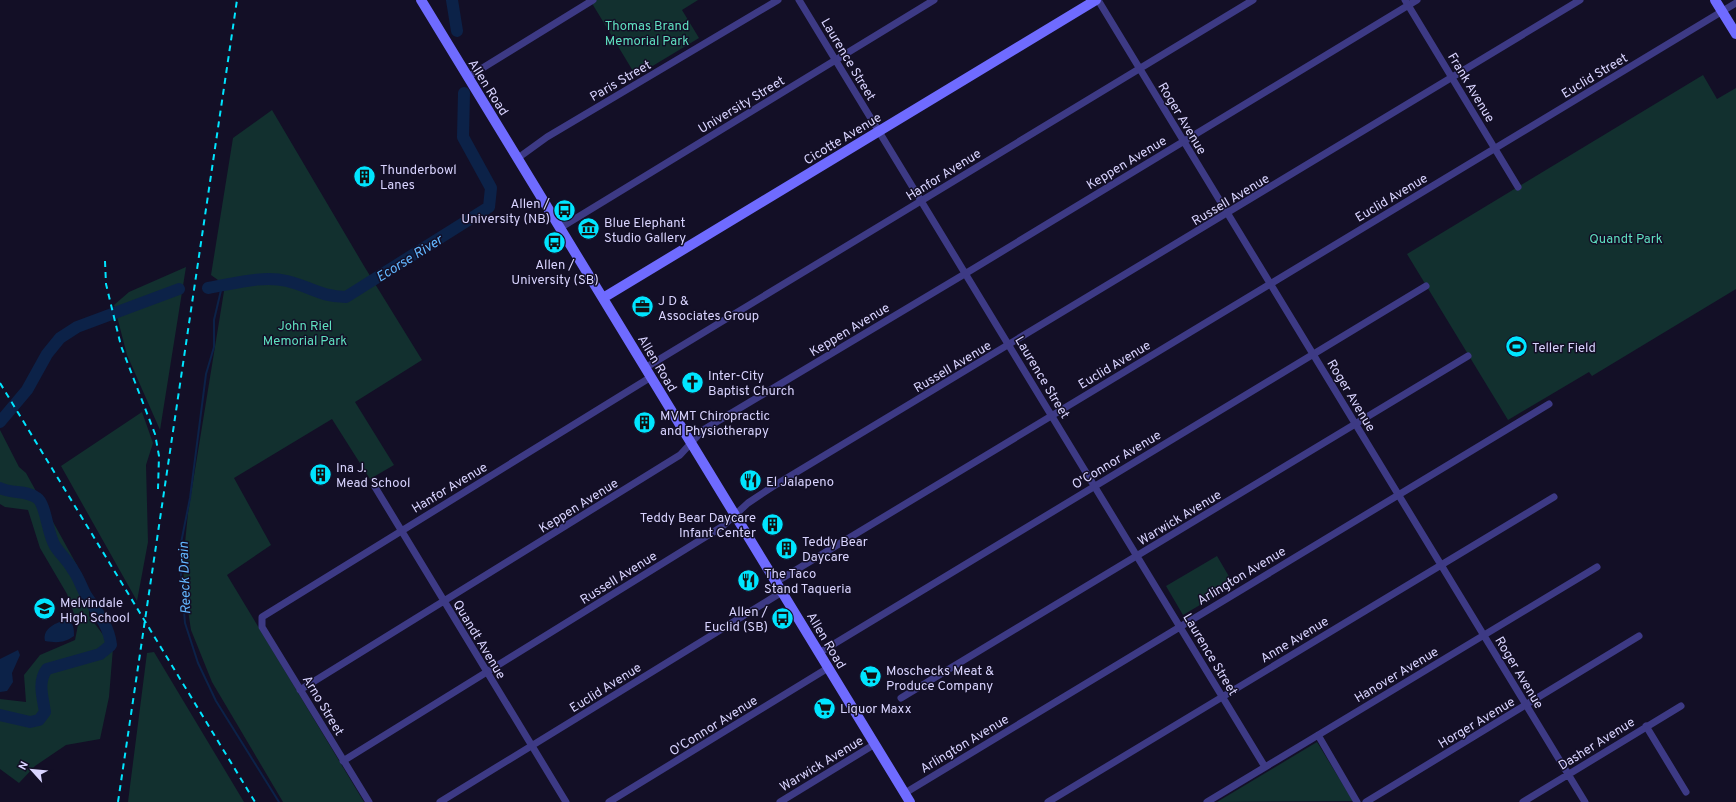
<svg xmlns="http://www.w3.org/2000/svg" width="1736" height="802" font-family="Overpass,sans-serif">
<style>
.green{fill:#12302f}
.water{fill:#0c2248}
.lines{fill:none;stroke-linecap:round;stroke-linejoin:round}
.stream{stroke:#0c2248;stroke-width:2}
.river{stroke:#0c2248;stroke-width:12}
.street{stroke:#3d3a85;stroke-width:7}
.secondary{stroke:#6f6bff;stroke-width:10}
.rail{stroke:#00e5ff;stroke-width:2;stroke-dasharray:6 5;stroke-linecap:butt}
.labels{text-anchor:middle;stroke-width:3;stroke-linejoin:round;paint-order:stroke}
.park-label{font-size:13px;fill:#5fe0c0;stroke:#130f26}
.street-label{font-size:13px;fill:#d9d4ff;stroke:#130f26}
.poi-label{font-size:13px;fill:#d9d4ff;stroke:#130f26;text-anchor:start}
.water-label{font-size:14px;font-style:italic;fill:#62b6ff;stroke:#130f26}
</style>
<rect width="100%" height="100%" fill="#130f26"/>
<path class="green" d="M590 0H698L682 10 699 38 636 76Z
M1703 75 1717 99 1736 88V289L1592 376 1589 372 1508 420 1407 254Z
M272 110 364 266 422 360 355 402 394 465 370 479 332 419 234 478 271 545 227 575 364 802H283L212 682 191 630 184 584 183 563 188 513 225 285 211 275 233 138Z
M186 267 160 430 127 355 114 305 129 292Z
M142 412 153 443 146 465 148 542 137 601 61 466Z
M0 430 19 467 26 473 84 578 89 595V616L113 648 109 697 100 739 66 745 35 766 19 783 0 769V699L26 702 24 675 40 655 75 640 78 625 67 594 40 548 28 510 5 507 0 504Z
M1217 556 1234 585 1183 615 1166 586Z
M154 652 244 802H128L147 653Z
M1317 742 1353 801 1217 802Z"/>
<path class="water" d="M67 620C74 623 74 629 74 636 64 643 57 643 45 641 42 628 57 622 67 620Z
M18 650 20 655 12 673 13 682 7 691 0 692V659Z"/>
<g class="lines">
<path class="stream" d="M222 286 214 320V347L206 374 190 498 181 543V578L185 623 198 663 216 701 279 802"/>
<path class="river" d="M452 0 457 31
M208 288C233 284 262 275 287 281 309 286 321 297 346 297L489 207 491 188 463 137 464 93
M0 422 27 390 47 354 60 338 77 327 179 289
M0 488C12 494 26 490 37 498 46 504 47 533 55 546 60 554 68 561 73 570 79 578 82 589 87 597 98 613 109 626 111 645L100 654 47 669C37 682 43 698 45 712L39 720 30 722 0 715"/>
<path class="street" d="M799 0 1265 767
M1098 0 1585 802
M1405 0 1518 187
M468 77 593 0
M518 158 547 137 778 0
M560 228 934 0
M645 368 1253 0
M375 487 566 802
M776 582 1736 3
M819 653 1426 286
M300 690 680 455 703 430 973 269 1417 0
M901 698 1468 356
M1646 726 1686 792
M1318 735 1357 802
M343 761 723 526 748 503 772 487 1580 0
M905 793 1549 404
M369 802 262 627V617L651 377
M440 802 782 592
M609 802 828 668
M780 802 875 744
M1048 802 1554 497
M1207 802 1597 567
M1366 802 1639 636
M1523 802 1681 706"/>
<path class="secondary" d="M421 0 910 802
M1715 0 1736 34
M603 298 1096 0"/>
<path class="rail" d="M105 261 106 284 121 346 155 434 159 456 158 489
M0 383 255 802
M118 802 237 0"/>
</g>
<defs>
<symbol id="building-disc" viewBox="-11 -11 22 22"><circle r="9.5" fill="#00e5ff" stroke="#130f26"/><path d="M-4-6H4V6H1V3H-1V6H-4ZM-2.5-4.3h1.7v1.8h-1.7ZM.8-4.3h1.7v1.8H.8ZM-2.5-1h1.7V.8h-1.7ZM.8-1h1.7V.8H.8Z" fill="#111"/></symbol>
<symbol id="bus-disc" viewBox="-11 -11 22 22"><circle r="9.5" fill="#00e5ff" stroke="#130f26"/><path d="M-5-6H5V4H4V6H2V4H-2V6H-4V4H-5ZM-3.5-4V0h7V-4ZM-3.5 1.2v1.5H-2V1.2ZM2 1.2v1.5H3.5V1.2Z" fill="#111"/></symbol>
<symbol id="museum-disc" viewBox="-11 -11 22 22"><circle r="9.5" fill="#00e5ff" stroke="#130f26"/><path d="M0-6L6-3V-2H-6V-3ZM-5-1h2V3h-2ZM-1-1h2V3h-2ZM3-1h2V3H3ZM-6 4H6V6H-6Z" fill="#111"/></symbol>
<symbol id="office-disc" viewBox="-11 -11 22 22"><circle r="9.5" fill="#00e5ff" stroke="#130f26"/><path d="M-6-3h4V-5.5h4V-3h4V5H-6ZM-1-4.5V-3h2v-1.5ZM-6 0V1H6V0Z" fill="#111"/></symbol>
<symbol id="stadium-disc" viewBox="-11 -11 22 22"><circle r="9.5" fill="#00e5ff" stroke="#130f26"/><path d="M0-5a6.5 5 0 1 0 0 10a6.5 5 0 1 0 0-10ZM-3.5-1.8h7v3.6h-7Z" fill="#111"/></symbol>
<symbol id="church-disc" viewBox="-11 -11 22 22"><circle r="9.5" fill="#00e5ff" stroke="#130f26"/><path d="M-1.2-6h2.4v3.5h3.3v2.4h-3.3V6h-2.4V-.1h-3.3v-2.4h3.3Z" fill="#111"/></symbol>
<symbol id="restaurant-disc" viewBox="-11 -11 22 22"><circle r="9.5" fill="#00e5ff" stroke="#130f26"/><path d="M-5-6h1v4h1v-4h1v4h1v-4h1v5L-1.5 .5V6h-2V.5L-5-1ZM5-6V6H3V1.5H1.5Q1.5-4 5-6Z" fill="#111"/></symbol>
<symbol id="school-disc" viewBox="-11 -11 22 22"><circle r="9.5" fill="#00e5ff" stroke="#130f26"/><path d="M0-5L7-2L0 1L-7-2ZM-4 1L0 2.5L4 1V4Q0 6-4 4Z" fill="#111"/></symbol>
<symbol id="supermarket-disc" viewBox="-11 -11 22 22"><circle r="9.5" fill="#00e5ff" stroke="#130f26"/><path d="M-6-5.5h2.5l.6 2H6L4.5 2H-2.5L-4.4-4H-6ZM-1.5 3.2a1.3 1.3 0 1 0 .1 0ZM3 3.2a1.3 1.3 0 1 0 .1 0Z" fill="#111"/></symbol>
</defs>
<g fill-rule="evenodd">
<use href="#building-disc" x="352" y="164" width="25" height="25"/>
<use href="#bus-disc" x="552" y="198" width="25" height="25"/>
<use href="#museum-disc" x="576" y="216" width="25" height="25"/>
<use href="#bus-disc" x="542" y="230" width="25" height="25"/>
<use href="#office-disc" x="630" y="294" width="25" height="25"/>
<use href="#stadium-disc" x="1504" y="334" width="25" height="25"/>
<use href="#church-disc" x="680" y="370" width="25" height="25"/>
<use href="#building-disc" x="632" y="410" width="25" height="25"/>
<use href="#building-disc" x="308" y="462" width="25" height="25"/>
<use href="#restaurant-disc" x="738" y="468" width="25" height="25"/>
<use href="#building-disc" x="760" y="512" width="25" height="25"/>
<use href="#building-disc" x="774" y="536" width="25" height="25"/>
<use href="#restaurant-disc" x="736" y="568" width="25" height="25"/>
<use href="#school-disc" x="32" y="596" width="25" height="25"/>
<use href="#bus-disc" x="770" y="606" width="25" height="25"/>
<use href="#supermarket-disc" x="858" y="664" width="25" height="25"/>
<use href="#supermarket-disc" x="812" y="696" width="25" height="25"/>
</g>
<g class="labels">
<g class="park-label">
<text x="647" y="30">Thomas Brand<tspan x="647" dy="15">Memorial Park</tspan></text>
<text x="1626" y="243">Quandt Park</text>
<text x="305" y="330">John Riel<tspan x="305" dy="15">Memorial Park</tspan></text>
</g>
<g class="street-label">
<text transform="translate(849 59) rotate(59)" y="5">Laurence Street</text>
<text transform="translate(1594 75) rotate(-31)" y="5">Euclid Street</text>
<text transform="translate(620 80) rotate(-30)" y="5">Paris Street</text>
<text transform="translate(489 87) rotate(58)" y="5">Allen Road</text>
<text transform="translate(1472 87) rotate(59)" y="5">Frank Avenue</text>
<text transform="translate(741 104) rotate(-31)" y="5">University Street</text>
<text transform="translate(1183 118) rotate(59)" y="5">Roger Avenue</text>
<text transform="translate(842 138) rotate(-31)" y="5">Cicotte Avenue</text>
<text transform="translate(1126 162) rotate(-31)" y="5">Keppen Avenue</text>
<text transform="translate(943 174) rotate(-32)" y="5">Hanfor Avenue</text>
<text transform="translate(1391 197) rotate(-31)" y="5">Euclid Avenue</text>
<text transform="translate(1230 199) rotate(-31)" y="5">Russell Avenue</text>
<text transform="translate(849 329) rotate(-31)" y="5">Keppen Avenue</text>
<text transform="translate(658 363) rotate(59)" y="5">Allen Road</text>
<text transform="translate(1114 364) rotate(-31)" y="5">Euclid Avenue</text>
<text transform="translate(952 366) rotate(-31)" y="5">Russell Avenue</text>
<text transform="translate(1043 377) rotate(59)" y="5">Laurence Street</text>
<text transform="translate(1352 395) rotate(59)" y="5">Roger Avenue</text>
<text transform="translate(1116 459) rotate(-31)" y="5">O'Connor Avenue</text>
<text transform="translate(449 487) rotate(-31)" y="5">Hanfor Avenue</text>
<text transform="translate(578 505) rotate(-32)" y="5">Keppen Avenue</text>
<text transform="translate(1179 517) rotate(-31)" y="5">Warwick Avenue</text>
<text transform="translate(1241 575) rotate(-31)" y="5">Arlington Avenue</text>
<text transform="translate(618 577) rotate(-32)" y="5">Russell Avenue</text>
<text transform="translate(480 639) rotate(59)" y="5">Quandt Avenue</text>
<text transform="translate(1294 639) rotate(-31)" y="5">Anne Avenue</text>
<text transform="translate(827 640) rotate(59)" y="5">Allen Road</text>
<text transform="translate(1211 654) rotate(59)" y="5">Laurence Street</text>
<text transform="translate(1520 672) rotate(59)" y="5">Roger Avenue</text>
<text transform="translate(1396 674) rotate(-31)" y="5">Hanover Avenue</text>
<text transform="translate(605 687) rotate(-32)" y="5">Euclid Avenue</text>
<text transform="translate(324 705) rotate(59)" y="5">Arno Street</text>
<text transform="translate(1476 722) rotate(-31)" y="5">Horger Avenue</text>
<text transform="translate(713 725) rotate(-32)" y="5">O'Connor Avenue</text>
<text transform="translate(964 743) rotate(-31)" y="5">Arlington Avenue</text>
<text transform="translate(1596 743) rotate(-32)" y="5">Dasher Avenue</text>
<text transform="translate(821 763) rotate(-31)" y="5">Warwick Avenue</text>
</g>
<g class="poi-label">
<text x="380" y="174">Thunderbowl<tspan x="380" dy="15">Lanes</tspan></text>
<text x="550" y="208" text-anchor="end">Allen /<tspan x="550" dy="15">University (NB)</tspan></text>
<text x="604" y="227">Blue Elephant<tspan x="604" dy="15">Studio Gallery</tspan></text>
<text x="555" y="269" text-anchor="middle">Allen /<tspan x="555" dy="15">University (SB)</tspan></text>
<text x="658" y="305">J D &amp;<tspan x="658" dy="15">Associates Group</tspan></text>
<text x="1532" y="352">Teller Field</text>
<text x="708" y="380">Inter-City<tspan x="708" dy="15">Baptist Church</tspan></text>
<text x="660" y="420">MVMT Chiropractic<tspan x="660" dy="15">and Physiotherapy</tspan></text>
<text x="336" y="472">Ina J.<tspan x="336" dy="15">Mead School</tspan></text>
<text x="766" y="486">El Jalapeno</text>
<text x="756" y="522" text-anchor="end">Teddy Bear Daycare<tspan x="756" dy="15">Infant Center</tspan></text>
<text x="802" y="546">Teddy Bear<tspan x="802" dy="15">Daycare</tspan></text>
<text x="764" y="578">The Taco<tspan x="764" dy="15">Stand Taqueria</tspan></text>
<text x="60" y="607">Melvindale<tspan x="60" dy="15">High School</tspan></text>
<text x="768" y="616" text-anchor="end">Allen /<tspan x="768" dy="15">Euclid (SB)</tspan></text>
<text x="886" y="675">Moschecks Meat &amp;<tspan x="886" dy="15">Produce Company</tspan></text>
<text x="840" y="713">Liquor Maxx</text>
</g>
<g class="water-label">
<text transform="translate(409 258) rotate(-32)" y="5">Ecorse River</text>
<text transform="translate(184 578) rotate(-92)" y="5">Reeck Drain</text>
</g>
</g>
<g transform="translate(32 770) rotate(297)" stroke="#130f26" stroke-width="3" paint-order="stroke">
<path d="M0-3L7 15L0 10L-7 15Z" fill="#d9d4ff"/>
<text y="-6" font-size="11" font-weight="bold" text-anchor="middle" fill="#d9d4ff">N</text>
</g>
</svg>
